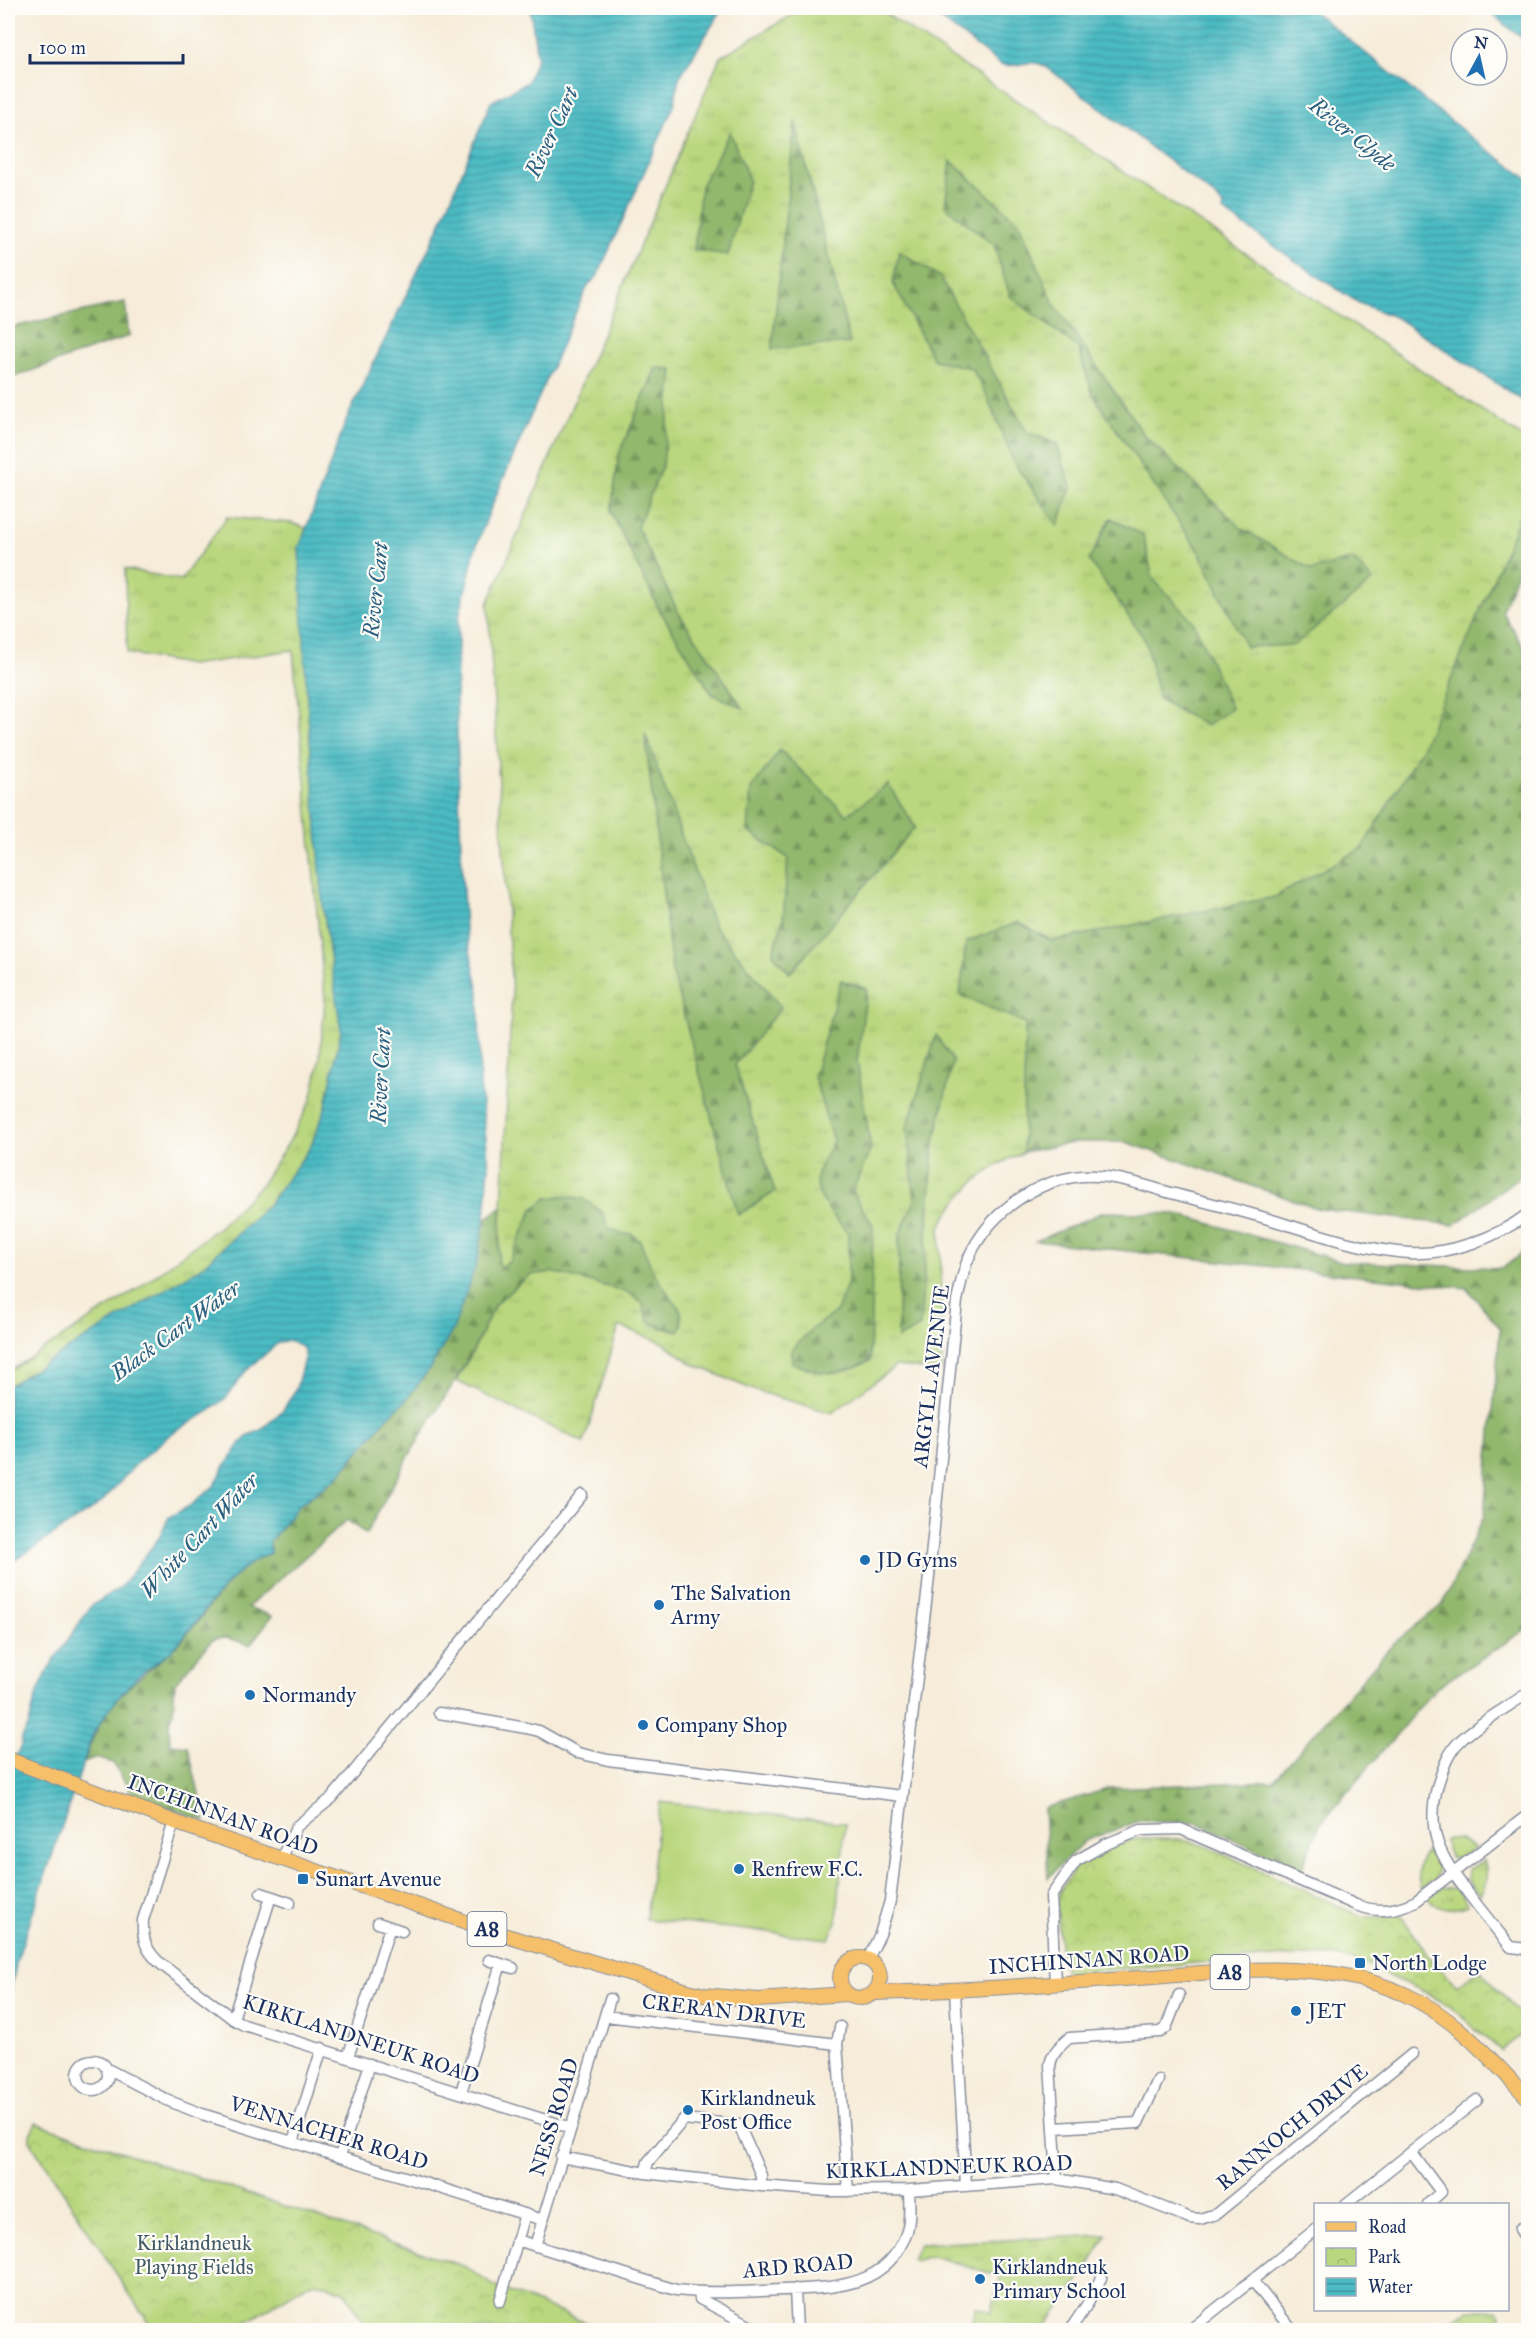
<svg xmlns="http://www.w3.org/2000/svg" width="1536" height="2338" font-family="'IM FELL Great Primer',serif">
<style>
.grass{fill:url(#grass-tufts);stroke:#6a836e;stroke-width:1.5}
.forest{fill:url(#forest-firs);stroke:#567466;stroke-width:1.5}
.park{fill:url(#park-crowns);stroke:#6a836e;stroke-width:1.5}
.pitch{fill:#b9d77e;stroke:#6a836e;stroke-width:1.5}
.water{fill:url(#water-rules);stroke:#347590;stroke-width:1.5}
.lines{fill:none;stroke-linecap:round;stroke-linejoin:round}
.minor-casing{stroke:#888e9c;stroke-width:13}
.major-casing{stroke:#888e9c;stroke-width:16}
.minor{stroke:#fff;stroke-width:10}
.major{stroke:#f6c06b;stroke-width:14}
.poi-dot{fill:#1f6fb2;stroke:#fdfcf7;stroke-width:2}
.labels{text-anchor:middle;stroke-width:4.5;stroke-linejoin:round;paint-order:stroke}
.shield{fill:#fdfcf7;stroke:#5f6c8c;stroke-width:1.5}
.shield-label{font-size:20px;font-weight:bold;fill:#1b2f5e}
.street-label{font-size:21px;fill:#1b2f5e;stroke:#fdfcf7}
.poi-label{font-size:21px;fill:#1b2f5e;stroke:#fdfcf7;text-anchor:start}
.park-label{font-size:21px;fill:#425966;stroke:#fdfcf7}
.water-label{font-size:22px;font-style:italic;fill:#2c6081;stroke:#fdfcf7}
</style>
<defs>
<pattern id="grass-tufts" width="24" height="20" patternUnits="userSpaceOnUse" patternTransform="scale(1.5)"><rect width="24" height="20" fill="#b9d77e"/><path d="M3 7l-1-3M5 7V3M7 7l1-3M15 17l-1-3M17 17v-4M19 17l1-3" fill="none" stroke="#9eb96f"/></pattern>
<pattern id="forest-firs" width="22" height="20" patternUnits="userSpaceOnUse" patternTransform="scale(1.5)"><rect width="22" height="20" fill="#92b86d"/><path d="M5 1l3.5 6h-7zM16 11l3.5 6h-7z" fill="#76965d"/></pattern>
<pattern id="park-crowns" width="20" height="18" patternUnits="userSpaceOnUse" patternTransform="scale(1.5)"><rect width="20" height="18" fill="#b9d77e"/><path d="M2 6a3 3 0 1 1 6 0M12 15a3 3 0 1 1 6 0" fill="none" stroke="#9eb96f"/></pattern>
<pattern id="water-rules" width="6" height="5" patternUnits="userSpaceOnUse" patternTransform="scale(1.5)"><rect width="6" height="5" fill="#4cbbc3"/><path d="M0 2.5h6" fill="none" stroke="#3e98a2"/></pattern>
</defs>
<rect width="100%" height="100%" fill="#fdfcf7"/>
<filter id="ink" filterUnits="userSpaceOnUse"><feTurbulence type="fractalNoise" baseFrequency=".0167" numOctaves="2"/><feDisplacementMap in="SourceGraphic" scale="12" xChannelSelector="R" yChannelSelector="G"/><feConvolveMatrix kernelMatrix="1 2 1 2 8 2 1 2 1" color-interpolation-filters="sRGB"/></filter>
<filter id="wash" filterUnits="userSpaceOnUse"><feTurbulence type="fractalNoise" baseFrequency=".008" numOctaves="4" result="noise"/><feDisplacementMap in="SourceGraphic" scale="24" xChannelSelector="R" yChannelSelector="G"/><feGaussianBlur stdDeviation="1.35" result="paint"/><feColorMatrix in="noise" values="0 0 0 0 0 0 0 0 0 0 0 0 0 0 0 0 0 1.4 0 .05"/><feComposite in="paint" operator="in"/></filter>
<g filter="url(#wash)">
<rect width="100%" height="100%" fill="#f6ecd9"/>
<path class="grass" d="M804 8H877L1528 441V538L1397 892 1077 1142C1060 1145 1038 1146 1022 1153 984 1169 960 1191 940 1227L942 1371 896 1366 832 1413 756 1391 693 1364 663 1343 619 1326 584 1443 456 1381 472 1353 495 1304 502 1207 512 993 488 604 720 57Z
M227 517 292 523 306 528 299 549 323 907 341 1031 326 1106 310 1148 269 1204 202 1267 8 1386V1372L136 1290 219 1227 261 1185 289 1142 311 1100 319 1065 325 1000 293 650 191 665 127 653 125 569 181 580Z
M1449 1839 1460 1840 1475 1848 1461 1859 1450 1857 1444 1840Z
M1429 1848 1438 1865 1436 1879 1421 1889C1415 1873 1418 1860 1429 1848Z
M1484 1860C1488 1873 1487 1883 1480 1896L1467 1880 1468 1870Z
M1442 1887 1458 1889 1468 1905C1453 1911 1439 1909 1427 1898Z
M1107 2235 1076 2285 1043 2330H969L976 2307 991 2312 1001 2276 931 2256 914 2261 911 2259 919 2244Z"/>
<path class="forest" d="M795 121 850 343 772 349Z
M730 132 749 180 728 255 694 250 701 186Z
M951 161 1019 223 1054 304 1144 435 1241 528 1312 570 1353 559 1373 581 1294 645 1246 647 1199 552 1093 395 1078 348 1010 296 994 245 945 206Z
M899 251 940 277 1027 432 1057 444 1071 487 1058 526 1014 463 986 394 971 368 934 360 893 283Z
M125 302 129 336 14 377 8 375V328Z
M656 368 673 369 663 464 637 527 678 612 743 708 712 694 660 611 611 512 619 454Z
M1528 497V543L1502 611 1528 655V1170L1454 1225 1319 1209 1126 1142H1077L1023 1152 1025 1023 960 995 966 942 1018 922 1052 941 1275 897 1362 848 1422 748Z
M1111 518 1143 535 1153 579 1193 621 1231 708 1206 726 1159 699 1145 640 1089 560Z
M645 734 714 926 781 1007 735 1065 775 1192 738 1215 672 971Z
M780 750 847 815 888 784 915 827 790 973 773 954 783 920 788 858 748 831 751 789Z
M841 980 867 989 857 1061 871 1149 852 1192 873 1225 870 1361C836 1377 828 1376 792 1363V1349L814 1327 837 1311 848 1282V1233C835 1218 810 1193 818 1171 822 1161 828 1151 833 1141L814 1076Z
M936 1035 953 1061 934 1144 920 1327 898 1339 899 1236 915 1200 907 1128Z
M561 1196 582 1198 602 1212 608 1227 621 1234H632L640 1241 654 1274 681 1311 682 1325 679 1331 663 1328 649 1322 642 1303 627 1292 552 1272 530 1275 495 1304 472 1353 407 1459 366 1534 347 1520 248 1607 272 1616 250 1645 227 1638 213 1639 175 1683 173 1713 169 1725 170 1744 188 1746 205 1821 133 1795 113 1763 96 1758 84 1763C90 1743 97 1726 109 1709 129 1683 150 1671 173 1649 205 1620 227 1568 270 1553V1541L298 1506 337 1477 387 1418 407 1399 477 1261 485 1219 502 1207 498 1263 501 1267 509 1262 533 1209 547 1198Z
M1103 1212 1177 1214 1344 1262 1503 1268 1528 1248V1628L1436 1688 1321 1823 1301 1870 1198 1823 1139 1821 1084 1841 1048 1878 1044 1808 1111 1788 1273 1781 1394 1643 1443 1604 1484 1516 1500 1328 1467 1288 1036 1241Z"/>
<path class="park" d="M1134 1839H1179L1206 1846 1361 1916 1381 1918 1400 1914 1429 1956 1457 1986 1479 1969 1528 2023V2030L1500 2051 1452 2008 1419 1989 1383 1974 1380 1968 1337 1956H1288L1065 1973 1061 1957 1057 1907 1059 1892 1075 1868 1097 1852Z
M36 2123 466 2267 492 2285 604 2330H368L344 2291 313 2281 233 2330H153L30 2141V2134Z
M1468 2310H1498L1506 2330H1435Z"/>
<path class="pitch" d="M660 1802 845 1823 837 1919 829 1939 646 1919Z"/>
<path class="water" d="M530 8H723L679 78 674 106 597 277 589 284 578 307 490 510 475 550 459 617 456 695 461 850 465 928 479 991 480 1085 489 1166 485 1219 477 1261 453 1330 430 1368 407 1399 387 1418 337 1477 298 1506 270 1541V1553C231 1566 202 1618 175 1647 166 1657 153 1664 142 1673 122 1690 107 1712 93 1734L17 1960 8 2005V1770L21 1746 22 1738 29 1724 35 1699 48 1669 91 1606 121 1587 158 1539 169 1517 191 1505 215 1485 223 1469 241 1443 249 1435 261 1430 283 1410 296 1389 305 1355 303 1348 298 1344 286 1341 279 1342 245 1372 227 1397 207 1413 172 1433 138 1462 101 1503 8 1565V1386L202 1267 269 1204 310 1148 326 1106 341 1031 323 907 307 702 299 548 347 418 440 225 491 102 527 82 537 57Z
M926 8H1309L1471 137 1528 179V404L1397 318 1359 303 1323 280 1223 211 1224 207 1217 198 1045 66C1029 58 1017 68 1001 65Z
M1484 8H1528V43Z"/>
</g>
<g filter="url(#ink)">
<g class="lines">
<defs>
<path id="minor" d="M1528 1693C1506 1708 1480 1722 1461 1740 1448 1752 1443 1768 1438 1784 1425 1831 1440 1857 1468 1893 1482 1912 1496 1929 1511 1947L1528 1949
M439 1713 526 1728 539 1731 578 1753 608 1760 902 1796
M174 1822 143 1920C142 1940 146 1951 161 1964L233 2019 244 2025 571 2128
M281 1859 297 1826 332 1798 582 1495
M261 1893 290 1903
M378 1923 402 1931
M868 1959 880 1934 890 1901 928 1586 957 1301C961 1283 964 1265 973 1249 995 1209 1037 1180 1082 1176 1112 1174 1143 1185 1171 1193 1205 1202 1239 1210 1272 1220 1318 1234 1362 1250 1409 1253 1450 1255 1496 1238 1528 1214
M489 1960 513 1968
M1055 1984 1051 1896 1076 1861 1104 1845 1141 1830 1181 1829 1356 1905C1377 1913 1395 1911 1416 1901L1528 1815
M955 1991 966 2186
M606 2016 837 2044
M233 2019 271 1896
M840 2027 837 2044 848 2191
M348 2057 390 1927
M78 2075a15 15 0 1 1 30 0a15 15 0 1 1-30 0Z
M109 2070 169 2101 202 2114 543 2220
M461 2092 501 1964
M1055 2128 1138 2123 1158 2080
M293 2142 322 2048
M1411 2152 1441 2192 1428 2204
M340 2156 370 2064
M561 2157 645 2173 761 2186 829 2191 909 2190 1057 2179 1115 2189 1190 2218 1200 2219 1216 2214 1412 2054
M645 2173 648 2162 684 2119 739 2125 761 2175V2186
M1057 2179 1050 2065C1052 2053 1060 2046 1069 2038L1160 2032 1166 2028 1179 1995
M1346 2204 1477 2100
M1528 2223 1520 2229 1528 2242
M517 2240 676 2290C711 2294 746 2292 781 2290 831 2288 888 2289 907 2231 911 2218 909 2203 909 2190
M535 2246 610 1999
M1252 2280 1292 2330
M795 2289 797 2330
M699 2292 700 2299 759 2330
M500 2301 525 2214
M1070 2330 1088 2303 1101 2278
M1190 2330 1316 2229"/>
<path id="major" d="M8 1759 188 1827 510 1937 684 1990 704 1995 758 2000 847 1994
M840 1978a20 20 0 1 1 40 0a20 20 0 1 1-40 0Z
M875 1993C963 1991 1051 1984 1139 1978 1227 1972 1319 1956 1404 1994 1454 2016 1491 2059 1528 2098"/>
</defs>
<use href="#minor" class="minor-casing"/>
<use href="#major" class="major-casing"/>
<use href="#minor" class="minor"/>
<use href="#major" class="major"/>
</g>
</g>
<g class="poi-dot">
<circle cx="865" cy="1560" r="6"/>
<circle cx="659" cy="1605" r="6"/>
<circle cx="250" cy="1695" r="6"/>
<circle cx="643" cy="1725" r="6"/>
<circle cx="739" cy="1869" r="6"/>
<rect x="297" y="1873" width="12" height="12" rx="3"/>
<rect x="1354" y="1957" width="12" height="12" rx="3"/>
<circle cx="1296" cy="2011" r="6"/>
<circle cx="688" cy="2110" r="6"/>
<circle cx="980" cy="2279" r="6"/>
</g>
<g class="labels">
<g class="shield">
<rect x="467.5" y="1912" width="39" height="34" rx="4.5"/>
<rect x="1210.5" y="1955" width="39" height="34" rx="4.5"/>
</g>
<g class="shield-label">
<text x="487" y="1936">A8</text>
<text x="1230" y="1979">A8</text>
</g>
<g class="street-label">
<text transform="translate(931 1376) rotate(-83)" y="7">ARGYLL AVENUE</text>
<text transform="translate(223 1815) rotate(20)" y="7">INCHINNAN ROAD</text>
<text transform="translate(1089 1960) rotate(-4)" y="7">INCHINNAN ROAD</text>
<text transform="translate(724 2011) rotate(7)" y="7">CRERAN DRIVE</text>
<text transform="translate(361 2039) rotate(18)" y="7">KIRKLANDNEUK ROAD</text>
<text transform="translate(554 2117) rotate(-73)" y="7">NESS ROAD</text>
<text transform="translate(1292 2127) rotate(-39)" y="7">RANNOCH DRIVE</text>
<text transform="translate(329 2133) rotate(17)" y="7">VENNACHER ROAD</text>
<text transform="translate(949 2167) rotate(-2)" y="7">KIRKLANDNEUK ROAD</text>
<text transform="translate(798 2266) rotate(-5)" y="7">ARD ROAD</text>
</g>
<g class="poi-label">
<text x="877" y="1567">JD Gyms</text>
<text x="671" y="1600">The Salvation<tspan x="671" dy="24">Army</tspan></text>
<text x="262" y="1702">Normandy</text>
<text x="655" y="1732">Company Shop</text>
<text x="751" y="1876">Renfrew F.C.</text>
<text x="315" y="1886">Sunart Avenue</text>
<text x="1372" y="1970">North Lodge</text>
<text x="1308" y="2018">JET</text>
<text x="700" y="2105">Kirklandneuk<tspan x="700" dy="24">Post Office</tspan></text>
<text x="992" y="2274">Kirklandneuk<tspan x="992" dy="24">Primary School</tspan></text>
</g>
<g class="park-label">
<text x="194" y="2250">Kirklandneuk<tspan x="194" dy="24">Playing Fields</tspan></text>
</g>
<g class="water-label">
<text transform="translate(551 132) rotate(-65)" y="8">River Cart</text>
<text transform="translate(1353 134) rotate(39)" y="8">River Clyde</text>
<text transform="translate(375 590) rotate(-84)" y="8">River Cart</text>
<text transform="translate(380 1076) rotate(-87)" y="8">River Cart</text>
<text transform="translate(175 1330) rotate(-36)" y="8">Black Cart Water</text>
<text transform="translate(199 1535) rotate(-47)" y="8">White Cart Water</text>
</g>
</g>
<rect width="1536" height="2338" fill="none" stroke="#fdfcf7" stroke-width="30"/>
<rect x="1314" y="2203" width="195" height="108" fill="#fdfcf7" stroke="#a3aaba" stroke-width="1.5"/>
<rect x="1326" y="2222" width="30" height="9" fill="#f6c06b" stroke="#a3aaba" stroke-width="1.5"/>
<text x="1368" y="2233" font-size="18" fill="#1b2f5e">Road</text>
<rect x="1326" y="2248" width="30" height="18" fill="url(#park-crowns)" stroke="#a3aaba" stroke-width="1.5"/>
<text x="1368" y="2263" font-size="18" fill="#1b2f5e">Park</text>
<rect x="1326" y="2278" width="30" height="18" fill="url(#water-rules)" stroke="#a3aaba" stroke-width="1.5"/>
<text x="1368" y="2293" font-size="18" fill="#1b2f5e">Water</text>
<g transform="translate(1479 57) rotate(8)"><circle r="28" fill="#fdfcf7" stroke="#a3aaba" stroke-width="1.5"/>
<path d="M0-4.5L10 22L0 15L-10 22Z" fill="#1f6fb2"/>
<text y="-9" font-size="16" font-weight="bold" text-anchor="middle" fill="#1b2f5e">N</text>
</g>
<path d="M30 54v9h153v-9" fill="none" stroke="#1b2f5e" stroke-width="3"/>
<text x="39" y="54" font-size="18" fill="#1b2f5e" stroke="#fdfcf7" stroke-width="4.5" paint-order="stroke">100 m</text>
</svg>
